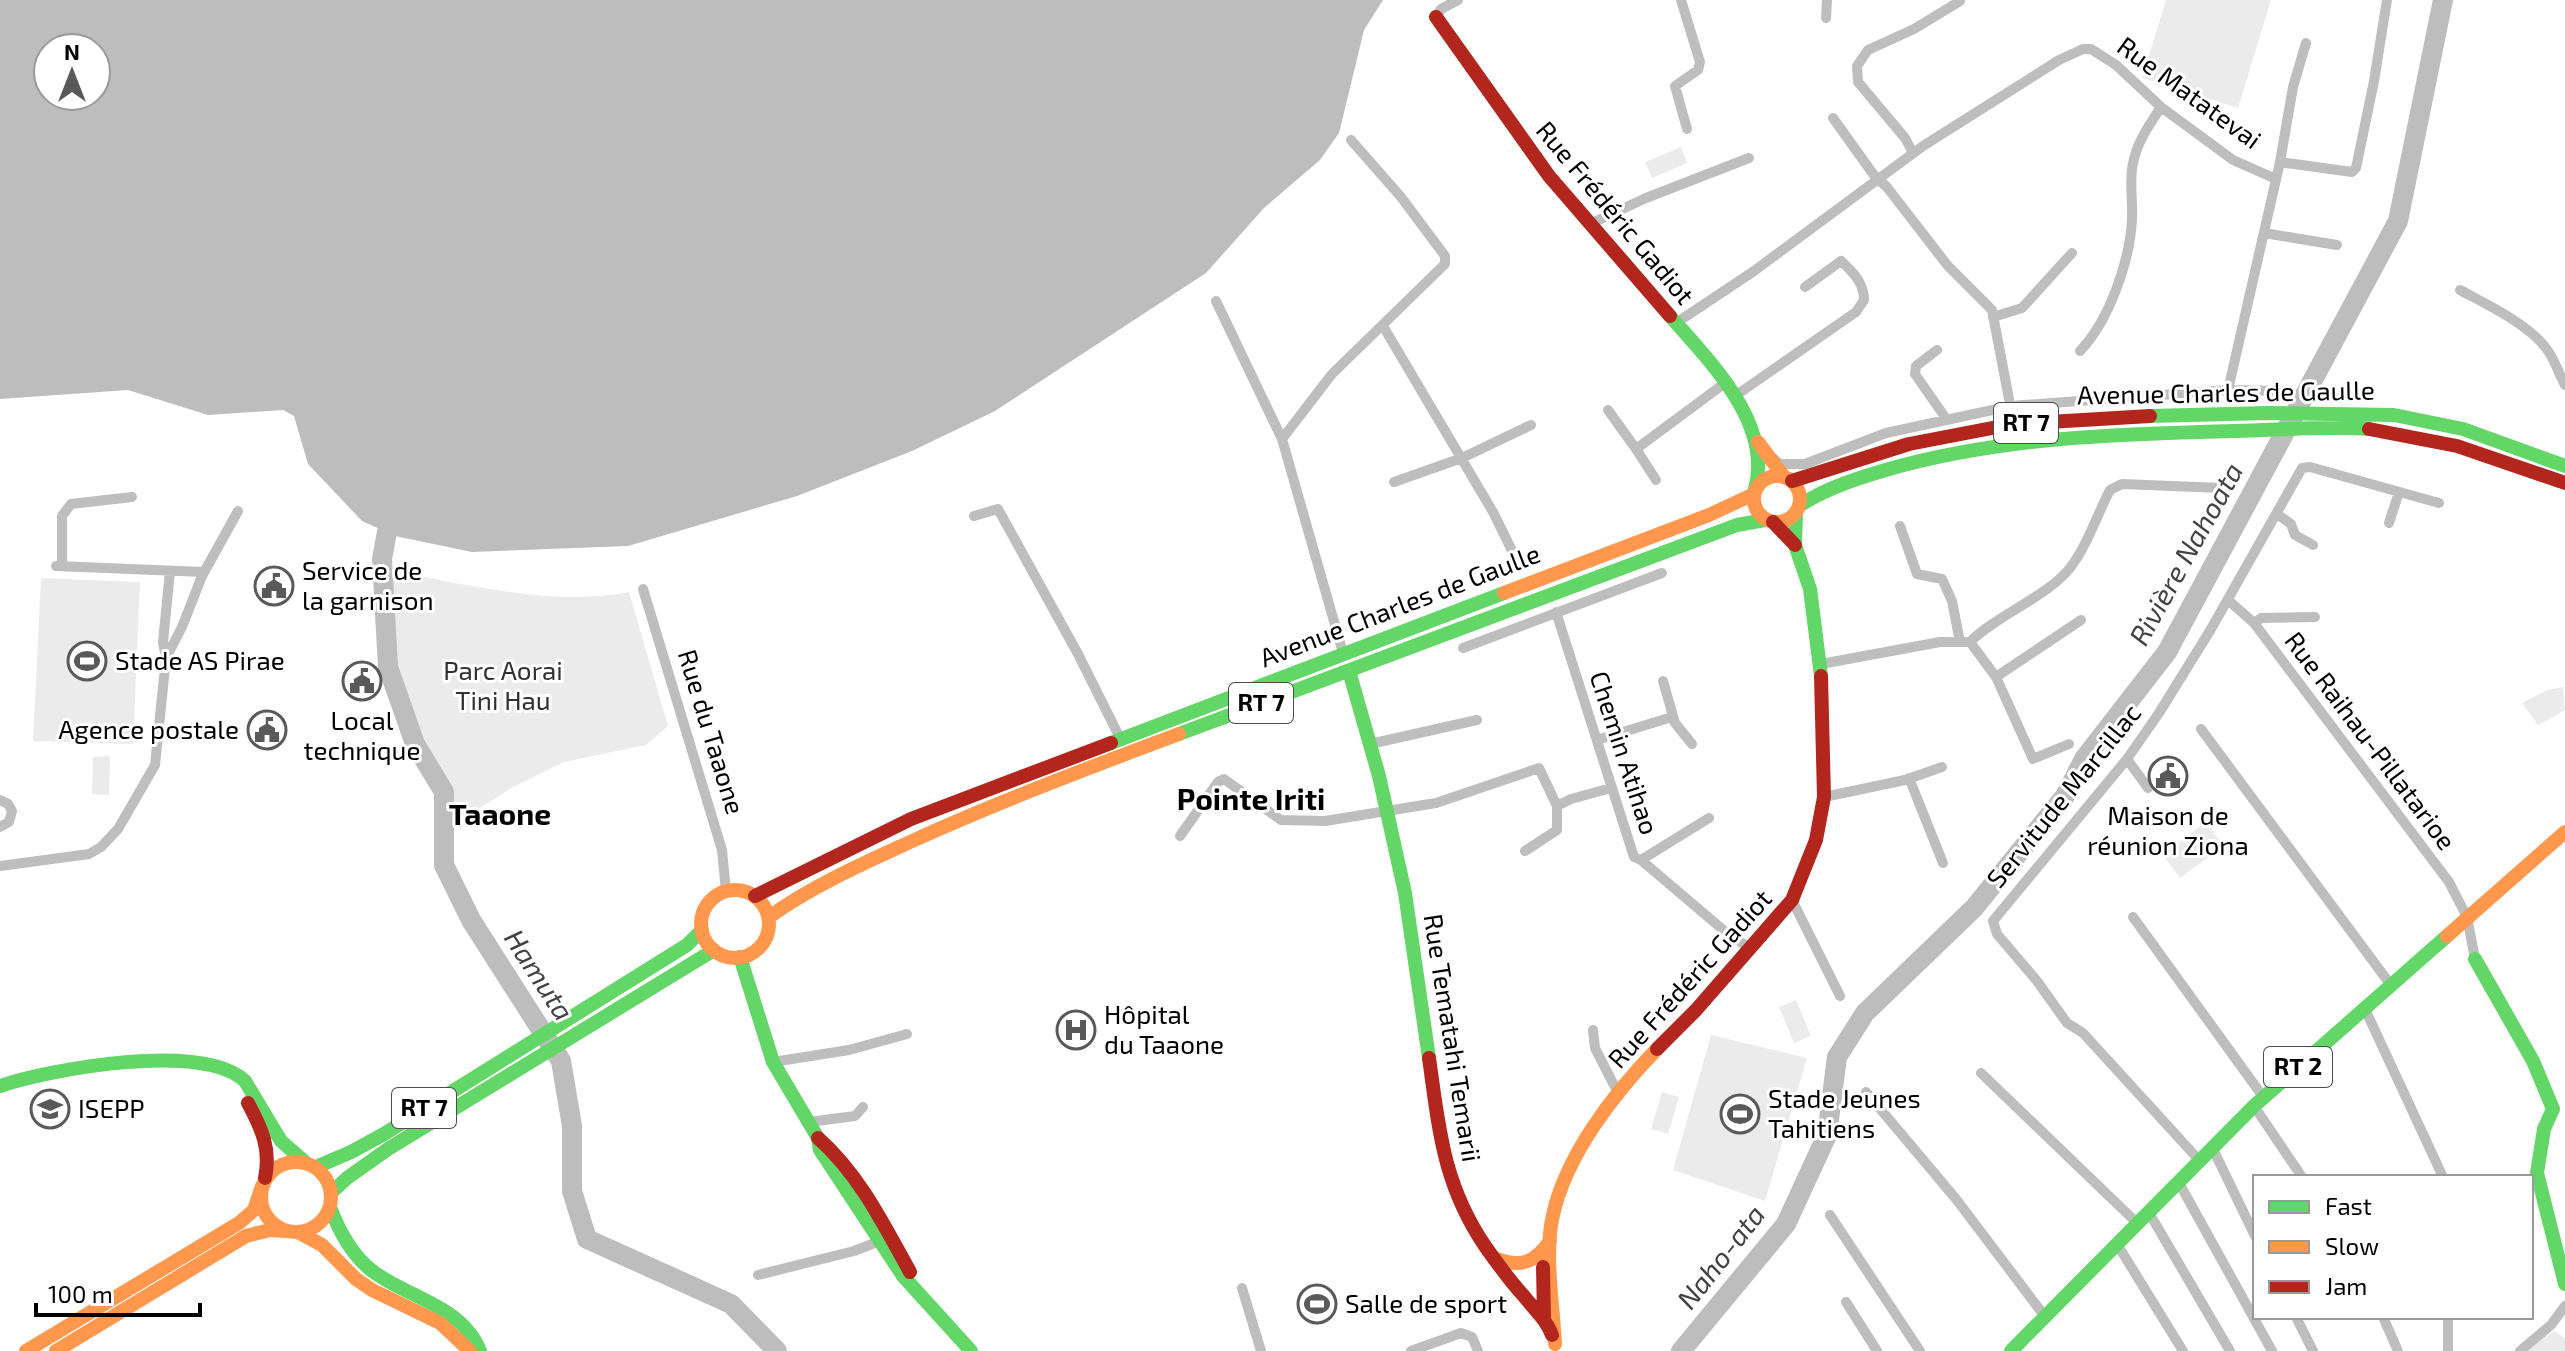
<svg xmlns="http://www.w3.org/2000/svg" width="2565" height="1351" font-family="'Exo 2',sans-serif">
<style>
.green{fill:#ebebeb}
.water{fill:#bdbdbd;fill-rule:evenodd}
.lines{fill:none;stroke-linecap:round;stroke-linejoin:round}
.river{stroke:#bdbdbd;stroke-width:20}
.street{stroke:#bebebe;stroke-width:10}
.fast{stroke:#63d668;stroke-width:14}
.slow{stroke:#ff974d;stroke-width:14}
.jam{stroke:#b3261e;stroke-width:14}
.labels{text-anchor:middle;stroke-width:6;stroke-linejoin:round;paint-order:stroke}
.shield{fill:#fff;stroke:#4c4c4c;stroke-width:2}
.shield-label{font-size:24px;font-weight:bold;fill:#000}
.street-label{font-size:26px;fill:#000;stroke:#fff}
.poi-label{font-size:26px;fill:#000;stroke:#fff;text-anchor:start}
.park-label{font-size:26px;fill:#313131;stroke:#fff}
.water-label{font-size:28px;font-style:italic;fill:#424242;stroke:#fff}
.quarter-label{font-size:30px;font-weight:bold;fill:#000;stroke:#fff}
</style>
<rect width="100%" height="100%" fill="#fff"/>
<path class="green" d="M2166 0H2271L2238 108 2142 78Z
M1681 147 1687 163 1652 178 1645 162Z
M391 571C468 584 551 607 629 592L668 726 646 745 564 762 513 787 456 823 387 648Z
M41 578 140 582 133 744 33 741Z
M2563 687 2565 710 2538 725 2522 703 2547 690Z
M110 756 109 795 92 794 93 757Z
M2206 822 2223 846 2180 878 2162 854Z
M1796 1000 1811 1036 1794 1043 1779 1007Z
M1711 1035 1807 1058 1765 1201 1673 1170Z
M1662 1092 1679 1097 1668 1134 1651 1129Z
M2554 1331 2565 1338V1351H2525Z"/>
<path class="water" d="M0 0H1383L1364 30 1339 133 1320 160 1264 208 1206 273 995 411 912 451 797 496 628 546 472 552 395 536 362 521 308 464 294 416 283 410 208 415 128 390 0 399ZM96 48V96H48V48Z"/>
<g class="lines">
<path class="river" d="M387 532 382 559 388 667 415 744 444 792V865L471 920 561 1061 572 1126V1191L587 1239 731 1304 777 1351
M1681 1351 1786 1224 1827 1135 1837 1057 1865 1013 1974 908 2065 796 2084 759 2167 652 2398 221 2443 0"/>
<path class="street" d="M1681 0 1700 62 1698 70 1675 86 1687 129
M1436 17 1441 9 1458 0
M1826 18 1827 0
M1833 118 1876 178 1886 186 1948 266 1992 310 2009 399
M1913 153 1905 138 1858 82 1857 66 1868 50 1914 29 1960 1
M2280 162 2352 172 2356 168 2374 81 2387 0
M1590 224 1646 198 1749 158
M2264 233 2337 245
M2460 290C2486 304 2531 325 2548 351 2555 361 2559 374 2565 385
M1216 301 1282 439 1343 653
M1993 317 2022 308 2072 253
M1676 323 1754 271 1923 146 2059 60 2083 49H2091L2116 65 2161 107 2233 160 2276 179
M1383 326 1493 512 1519 565
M1937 350 1916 366 1915 374 1947 420
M2080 351C2109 321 2130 261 2132 219 2133 201 2129 181 2133 163 2137 142 2150 124 2161 107
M2228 390 2279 391
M1735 396 1856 312 1864 300C1864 283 1853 272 1841 261L1805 287
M1608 410 1636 449 1725 383
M1282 439 1332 374 1445 264V256L1401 197 1351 140
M1636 449 1656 480
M1773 458 1780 464H1805L1886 433 2011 406 2228 390 2280 162 2293 87 2306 43
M1394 482 1462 458 1531 425
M2277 514 2291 524 2295 535 2313 545
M974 516 998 509 1078 654 1120 738
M2389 523 2399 492
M1900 526 1917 574 1942 579 1952 601 1960 642
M56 566 204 572
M62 566V516L71 504 132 497
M643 589 722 850 726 891
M2228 600 2254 623 2449 882 2467 917 2475 959
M1556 612 1634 857 1641 860 1728 934 1750 948
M2254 623 2261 618 2315 617
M1970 642 1996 677 2033 759 2069 744
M1463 648 1662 573
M166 658 163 642 170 571
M1821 664 1940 642H1970C1997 615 2048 596 2070 568 2087 546 2097 515 2110 490L2122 484 2221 488
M1996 677 2081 620
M1663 681 1675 723 1692 744
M2201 729 2390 984
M1597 740 1672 717
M1370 744 1477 720
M2127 759 2148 788
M1909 778 1943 863
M1824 797 1905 780 1942 767
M0 800 8 804 12 811 9 822 0 827
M1180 836 1218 782 1224 779 1281 820 1325 821 1436 803 1539 768 1557 806
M1525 851 1557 830V806L1571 799 1611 788
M1641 860 1709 818
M0 866 89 854 101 847 118 829 155 765 166 658 182 627 202 576 238 511
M1792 900 1840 996
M2133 917 2264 1098
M2364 1007 2443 1177
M1593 1030 1595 1048 1619 1095
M773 1062 849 1050 907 1034
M1981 1073 2137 1223
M1866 1092 1956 1199 2046 1318
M2254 1106 2302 1177
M809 1122 855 1116 863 1107
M2212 1147 2255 1236
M2199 1160 2083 1033 2067 1023 2037 981 1997 934 1993 921 2127 759 2159 713 2211 629 2302 468 2310 467 2439 503
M2178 1181 2272 1351
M2148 1211 2230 1351
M1830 1215 1920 1351
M2117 1244 2183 1351
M758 1275 854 1251 885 1239
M1242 1288 1261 1351
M1846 1302 1877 1351
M2296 1317 2313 1351
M2383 1317 2398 1351
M2448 1317V1351
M1411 1351 1461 1333 1472 1337 1478 1351
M2520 1351 2551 1325 2565 1306"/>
<path class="fast" d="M1670 316C1710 362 1773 423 1755 489
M2150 416 2268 413 2394 415 2463 429 2565 466
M1799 506C1826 488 1858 478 1889 469 2003 437 2118 434 2235 431 2280 430 2324 426 2369 429
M1796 512 1795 545 1810 589 1821 676
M1349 671 1379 776 1405 893 1429 1058
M1179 734 1737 525 1765 520
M1111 743 1504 593
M740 957 773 1062 818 1138 820 1150 903 1276 971 1351
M2475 959 2533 1061 2553 1109 2544 1129 2537 1173 2565 1284
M0 1086C51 1069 203 1041 245 1081L281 1141 305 1162
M316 1167 351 1152 384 1134 687 945 702 930
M331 1193 347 1178 388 1149 714 950
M330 1207C339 1231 351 1254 371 1270 407 1298 462 1305 480 1351
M2011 1351 2254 1106 2447 936"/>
<path class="slow" d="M1758 442 1784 477
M1754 499a23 23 0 1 1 46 0a23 23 0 1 1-46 0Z
M1504 593 1709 515 1754 494
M701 924a34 34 0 1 1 68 0a34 34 0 1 1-68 0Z
M769 917C812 886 862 864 910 842 998 802 1088 768 1179 734
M2447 936 2565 832
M261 1197a35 35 0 1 1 70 0a35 35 0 1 1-70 0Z
M298 1232 322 1245 356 1279 372 1290 440 1323 470 1351
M1497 1259C1522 1268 1535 1262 1550 1241
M1555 1344C1553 1304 1544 1253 1553 1215 1566 1155 1615 1092 1657 1049
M26 1351 239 1223 254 1210 262 1186
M56 1351 246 1236 270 1230 286 1231"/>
<path class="jam" d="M1436 17 1549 176 1670 316
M2369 429 2457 446 2565 483
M1792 481 1909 444 2013 424 2150 416
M1773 522 1795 545
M755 896 911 819 1111 743
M1657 1049 1696 1010 1792 900 1816 840 1824 797 1821 676
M1429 1058C1439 1129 1443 1184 1485 1246 1497 1263 1509 1280 1523 1295 1534 1309 1546 1319 1552 1335
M248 1103C262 1129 271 1149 265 1178
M818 1138C859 1174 884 1225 910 1272
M1543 1267 1544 1316"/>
</g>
<defs>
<symbol id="civic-ring" viewBox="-11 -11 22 22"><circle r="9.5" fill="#fff" stroke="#595959" stroke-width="1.5"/><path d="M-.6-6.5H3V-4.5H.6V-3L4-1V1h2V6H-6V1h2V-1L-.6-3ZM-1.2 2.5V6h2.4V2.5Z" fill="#595959"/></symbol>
<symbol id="stadium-ring" viewBox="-11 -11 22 22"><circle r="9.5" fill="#fff" stroke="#595959" stroke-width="1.5"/><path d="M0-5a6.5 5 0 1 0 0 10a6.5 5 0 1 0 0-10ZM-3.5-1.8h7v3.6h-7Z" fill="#595959"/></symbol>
<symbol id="hospital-ring" viewBox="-11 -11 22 22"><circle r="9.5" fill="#fff" stroke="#595959" stroke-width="1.5"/><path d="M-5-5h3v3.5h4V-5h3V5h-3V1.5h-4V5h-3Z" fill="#595959"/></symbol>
<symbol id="university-ring" viewBox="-11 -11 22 22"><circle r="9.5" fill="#fff" stroke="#595959" stroke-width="1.5"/><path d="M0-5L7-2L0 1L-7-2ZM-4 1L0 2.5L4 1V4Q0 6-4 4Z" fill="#595959"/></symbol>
</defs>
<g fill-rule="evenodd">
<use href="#civic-ring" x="252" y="564" width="44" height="44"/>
<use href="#stadium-ring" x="65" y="639" width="44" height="44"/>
<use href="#civic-ring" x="340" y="659" width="44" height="44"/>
<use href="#civic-ring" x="245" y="708" width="44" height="44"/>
<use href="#civic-ring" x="2146" y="754" width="44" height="44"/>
<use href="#hospital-ring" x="1054" y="1008" width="44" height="44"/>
<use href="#university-ring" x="28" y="1087" width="44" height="44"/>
<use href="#stadium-ring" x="1718" y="1092" width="44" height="44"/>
<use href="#stadium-ring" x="1295" y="1282" width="44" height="44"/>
</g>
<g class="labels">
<g class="shield">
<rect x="1994" y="403" width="64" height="40" rx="6"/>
<rect x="1229" y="683" width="64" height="40" rx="6"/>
<rect x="2264" y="1047" width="68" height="40" rx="6"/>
<rect x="392" y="1088" width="64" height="40" rx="6"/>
</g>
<g class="shield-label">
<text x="2026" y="431">RT 7</text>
<text x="1261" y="711">RT 7</text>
<text x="2298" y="1075">RT 2</text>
<text x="424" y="1116">RT 7</text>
</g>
<g class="street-label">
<text transform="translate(2189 93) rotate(36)" y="9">Rue Matatevai</text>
<text transform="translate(1615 213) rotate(50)" y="9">Rue Frédéric Gadiot</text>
<text transform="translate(2226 393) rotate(-1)" y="9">Avenue Charles de Gaulle</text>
<text transform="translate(1400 606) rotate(-21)" y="9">Avenue Charles de Gaulle</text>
<text transform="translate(711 732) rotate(73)" y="9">Rue du Taaone</text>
<text transform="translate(2370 741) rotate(53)" y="9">Rue Raihau-Pillatarioe</text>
<text transform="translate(1624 753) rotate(72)" y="9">Chemin Atihao</text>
<text transform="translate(2064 796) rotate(-51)" y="9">Servitude Marcillac</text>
<text transform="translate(1690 979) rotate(-48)" y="9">Rue Frédéric Gadiot</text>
<text transform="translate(1452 1038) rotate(81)" y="9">Rue Tematahi Temarii</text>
</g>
<g class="poi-label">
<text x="302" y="580">Service de<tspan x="302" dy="30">la garnison</tspan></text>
<text x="115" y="670">Stade AS Pirae</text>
<text x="362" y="730" text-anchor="middle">Local<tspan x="362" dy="30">technique</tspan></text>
<text x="239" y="739" text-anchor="end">Agence postale</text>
<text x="2168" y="825" text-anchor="middle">Maison de<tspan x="2168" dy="30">réunion Ziona</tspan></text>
<text x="1104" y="1024">Hôpital<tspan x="1104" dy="30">du Taaone</tspan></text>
<text x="1768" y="1108">Stade Jeunes<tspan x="1768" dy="30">Tahitiens</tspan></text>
<text x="78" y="1118">ISEPP</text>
<text x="1345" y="1313">Salle de sport</text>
</g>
<g class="park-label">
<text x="503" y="680">Parc Aorai<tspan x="503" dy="30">Tini Hau</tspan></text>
</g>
<g class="water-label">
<text transform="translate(2186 554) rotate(-61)" y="10">Rivière Nahoata</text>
<text transform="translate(539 975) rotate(57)" y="10">Hamuta</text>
<text transform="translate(1721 1257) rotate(-52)" y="10">Naho-ata</text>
</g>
<g class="quarter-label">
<text x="1251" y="810">Pointe Iriti</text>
<text x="500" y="825">Taaone</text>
</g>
</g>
<rect x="2253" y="1175" width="280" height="144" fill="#ffffff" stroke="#999999" stroke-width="2"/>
<rect x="2269" y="1201" width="40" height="12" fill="#63d668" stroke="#999999" stroke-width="2"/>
<text x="2325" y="1215" font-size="24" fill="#000000">Fast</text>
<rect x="2269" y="1241" width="40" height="12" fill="#ff974d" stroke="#999999" stroke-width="2"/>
<text x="2325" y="1255" font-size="24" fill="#000000">Slow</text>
<rect x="2269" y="1281" width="40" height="12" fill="#b3261e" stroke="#999999" stroke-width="2"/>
<text x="2325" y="1295" font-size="24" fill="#000000">Jam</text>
<g transform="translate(72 72)"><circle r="38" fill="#ffffff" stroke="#999999" stroke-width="2"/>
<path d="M0-6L14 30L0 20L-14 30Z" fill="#595959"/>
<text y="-12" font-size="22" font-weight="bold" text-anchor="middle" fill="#000000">N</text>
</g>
<path d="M36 1303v12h164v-12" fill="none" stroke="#000000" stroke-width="4"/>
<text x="48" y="1303" font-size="24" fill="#000000" stroke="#ffffff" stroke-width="6" paint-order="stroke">100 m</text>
</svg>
